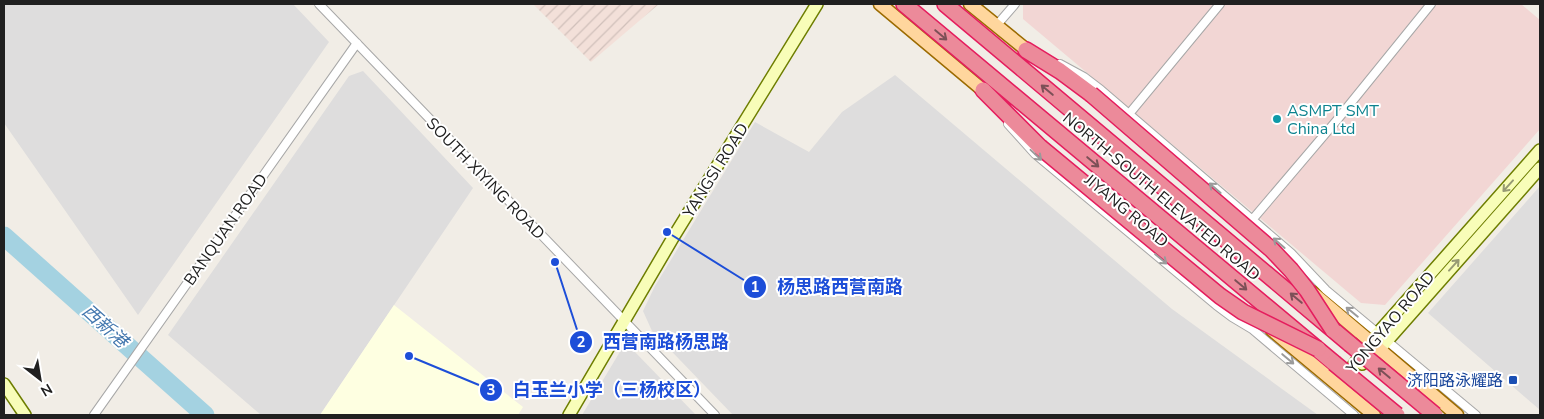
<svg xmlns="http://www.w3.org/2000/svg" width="1544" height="419" font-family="'Nunito Sans','Noto Sans SC',sans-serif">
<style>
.residential{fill:#dedddd}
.commercial{fill:#f2d6d4}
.education{fill:#feffe1}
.military{fill:url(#military-furrows)}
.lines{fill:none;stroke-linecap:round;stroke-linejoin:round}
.river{stroke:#a4d2e1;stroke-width:19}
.street-casing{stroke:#a7a7a7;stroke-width:10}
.secondary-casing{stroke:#6e7e00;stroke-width:14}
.primary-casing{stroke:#9c6b00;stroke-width:15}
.highway-casing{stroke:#e51d5e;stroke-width:18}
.street{stroke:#fff;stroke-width:8}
.secondary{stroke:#f8fdb8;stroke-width:11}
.primary{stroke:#ffd69d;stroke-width:12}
.highway{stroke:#ec8a9a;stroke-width:15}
.highway-bridge-casing{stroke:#e51d5e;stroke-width:18;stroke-linecap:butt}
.highway-bridge{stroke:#ec8a9a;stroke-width:15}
.oneway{stroke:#7c5057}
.oneway2{stroke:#9b9b9b}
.oneway3{stroke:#979a74}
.culture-dot{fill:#0f9aa8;stroke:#fff;stroke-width:2}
.transit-dot{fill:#1a4fb4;stroke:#fff;stroke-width:2}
.labels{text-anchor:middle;stroke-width:4;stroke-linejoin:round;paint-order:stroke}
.culture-label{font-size:16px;fill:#0d838f;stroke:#fff;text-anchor:start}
.street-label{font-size:16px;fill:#202020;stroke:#fff}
.transit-label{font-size:16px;fill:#164399;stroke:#fff;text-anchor:end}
.water-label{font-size:18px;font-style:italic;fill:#4377ae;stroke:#fff}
.leader{fill:none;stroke:#1d4ed8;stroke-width:2}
.callout-dot{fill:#1d4ed8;stroke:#fff;stroke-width:2}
.mark-label{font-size:15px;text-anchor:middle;font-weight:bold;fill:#fff}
.callout-label{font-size:18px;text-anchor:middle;font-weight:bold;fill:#1d4ed8;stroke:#fff;stroke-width:4;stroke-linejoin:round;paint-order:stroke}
</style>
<defs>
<pattern id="military-furrows" width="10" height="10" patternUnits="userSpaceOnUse" patternTransform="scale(1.25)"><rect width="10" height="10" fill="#f3e0d9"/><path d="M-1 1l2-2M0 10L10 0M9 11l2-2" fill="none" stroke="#d0c0ba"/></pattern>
</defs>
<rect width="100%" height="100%" fill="#f1ede6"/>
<path class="residential" d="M4 4H293L329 42 138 315 4 123Z
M363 71 473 188 320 415H261L168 335 349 76Z
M895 75 1172 309 1318 415H733L652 331 643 311 655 286 755 122 809 152 842 112Z
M1540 186V410L1428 313Z
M621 350 634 351 696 415H582Z"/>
<path class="commercial" d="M1024 4H1521L1540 20V129L1385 305 1361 303 1023 19V5Z"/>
<path class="education" d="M394 305 523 407 518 415H320Z"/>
<path class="military" d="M533 4H659L591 62Z"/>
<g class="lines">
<path class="river" d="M4 236 205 415"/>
<defs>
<path id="street" d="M319 4 715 415
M996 26 1015 4
M1060 64 1084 77 1101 90 1291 253 1326 290 1476 415
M1129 114 1220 4
M1008 124 1035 154 1216 305 1232 317 1252 329 1354 415
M1252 220 1337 120 1431 4
M94 415 357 43"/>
<path id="secondary" d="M1362 364 1379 350 1540 168
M1343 380 1370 342 1540 150
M4 384 25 415
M569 415 674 236 817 4"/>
<path id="primary" d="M880 4 990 96
M970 4 1034 56
M1312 292 1457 415
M1272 330 1374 415"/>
<path id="highway" d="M904 4 1334 363
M945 4 1350 344
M1026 50 1060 71 1091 94
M983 90 1040 147"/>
</defs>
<use href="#street" class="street-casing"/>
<use href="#secondary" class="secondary-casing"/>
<use href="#primary" class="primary-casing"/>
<use href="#highway" class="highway-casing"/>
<use href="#street" class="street"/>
<use href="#secondary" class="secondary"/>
<use href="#primary" class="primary"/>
<use href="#highway" class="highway"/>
<defs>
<path id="highway-bridge" d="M1091 94 1272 250 1291 270 1307 290 1333 330
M1040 147 1220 296 1243 312 1318 349
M1350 344 1435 415
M1334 363 1397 415"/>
</defs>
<use href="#highway-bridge" class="highway-bridge-casing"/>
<use href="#highway-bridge" class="highway-bridge"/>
</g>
<defs><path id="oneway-shaft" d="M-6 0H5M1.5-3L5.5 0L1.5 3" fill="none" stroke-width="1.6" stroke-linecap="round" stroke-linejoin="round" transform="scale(1.25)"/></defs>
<g class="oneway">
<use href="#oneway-shaft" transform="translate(941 35) rotate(40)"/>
<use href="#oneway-shaft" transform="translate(1047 90) rotate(-140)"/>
<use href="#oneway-shaft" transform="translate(1093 162) rotate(40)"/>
<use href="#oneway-shaft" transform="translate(1241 285) rotate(40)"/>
<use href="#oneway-shaft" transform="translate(1296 298) rotate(-140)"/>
<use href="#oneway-shaft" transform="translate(1384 373) rotate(-140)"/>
</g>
<g class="oneway2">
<use href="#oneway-shaft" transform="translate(1036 155) rotate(43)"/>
<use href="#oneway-shaft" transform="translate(1215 188) rotate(-139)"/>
<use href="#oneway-shaft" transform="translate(1279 243) rotate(-139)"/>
<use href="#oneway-shaft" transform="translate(1161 259) rotate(40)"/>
<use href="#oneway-shaft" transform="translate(1352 312) rotate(-141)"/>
<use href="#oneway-shaft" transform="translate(1288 359) rotate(40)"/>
</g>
<g class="oneway3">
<use href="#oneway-shaft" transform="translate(1508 186) rotate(132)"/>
<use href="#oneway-shaft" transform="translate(1454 265) rotate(-48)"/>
</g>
<circle class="culture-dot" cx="1277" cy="119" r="5"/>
<rect class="transit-dot" x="1508" y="375" width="10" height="10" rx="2.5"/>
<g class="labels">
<g class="culture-label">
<text x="1287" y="116">ASMPT SMT<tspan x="1287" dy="18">China Ltd</tspan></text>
</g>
<g class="street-label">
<text transform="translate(715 170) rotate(-58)" y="6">YANGSI ROAD</text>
<text transform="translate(486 178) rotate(46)" y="6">SOUTH XIYING ROAD</text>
<text transform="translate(1162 196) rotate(40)" y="6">NORTH-SOUTH ELEVATED ROAD</text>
<text transform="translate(1127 210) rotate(40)" y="6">JIYANG ROAD</text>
<text transform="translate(225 229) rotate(-55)" y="6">BANQUAN ROAD</text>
<text transform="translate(1390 322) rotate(-50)" y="6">YONGYAO ROAD</text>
</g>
<g class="transit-label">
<text x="1503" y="386">济阳路泳耀路</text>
</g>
<g class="water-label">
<text transform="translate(105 326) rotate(42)" y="6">西新港</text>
</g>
</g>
<path class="leader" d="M667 232L755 287M555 262L581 342M409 356L491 390"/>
<g class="callout-dot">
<circle cx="667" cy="232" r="5"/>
<circle cx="555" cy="262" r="5"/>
<circle cx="409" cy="356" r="5"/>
<circle cx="755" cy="287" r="12"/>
<circle cx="581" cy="342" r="12"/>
<circle cx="491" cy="390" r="12"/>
</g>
<g class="mark-label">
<text x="755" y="292">1</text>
<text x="581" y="347">2</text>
<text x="491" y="395">3</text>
</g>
<g class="callout-label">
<text x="840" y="293">杨思路西营南路</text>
<text x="666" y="348">西营南路杨思路</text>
<text x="612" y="396">白玉兰小学（三杨校区）</text>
</g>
<rect width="1544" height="419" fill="none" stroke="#202020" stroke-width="10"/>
<g transform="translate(40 379) rotate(149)" stroke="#ffffff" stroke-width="4" paint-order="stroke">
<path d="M0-4L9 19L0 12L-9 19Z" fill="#202020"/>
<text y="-8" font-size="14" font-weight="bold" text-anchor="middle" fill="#202020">N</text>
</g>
</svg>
